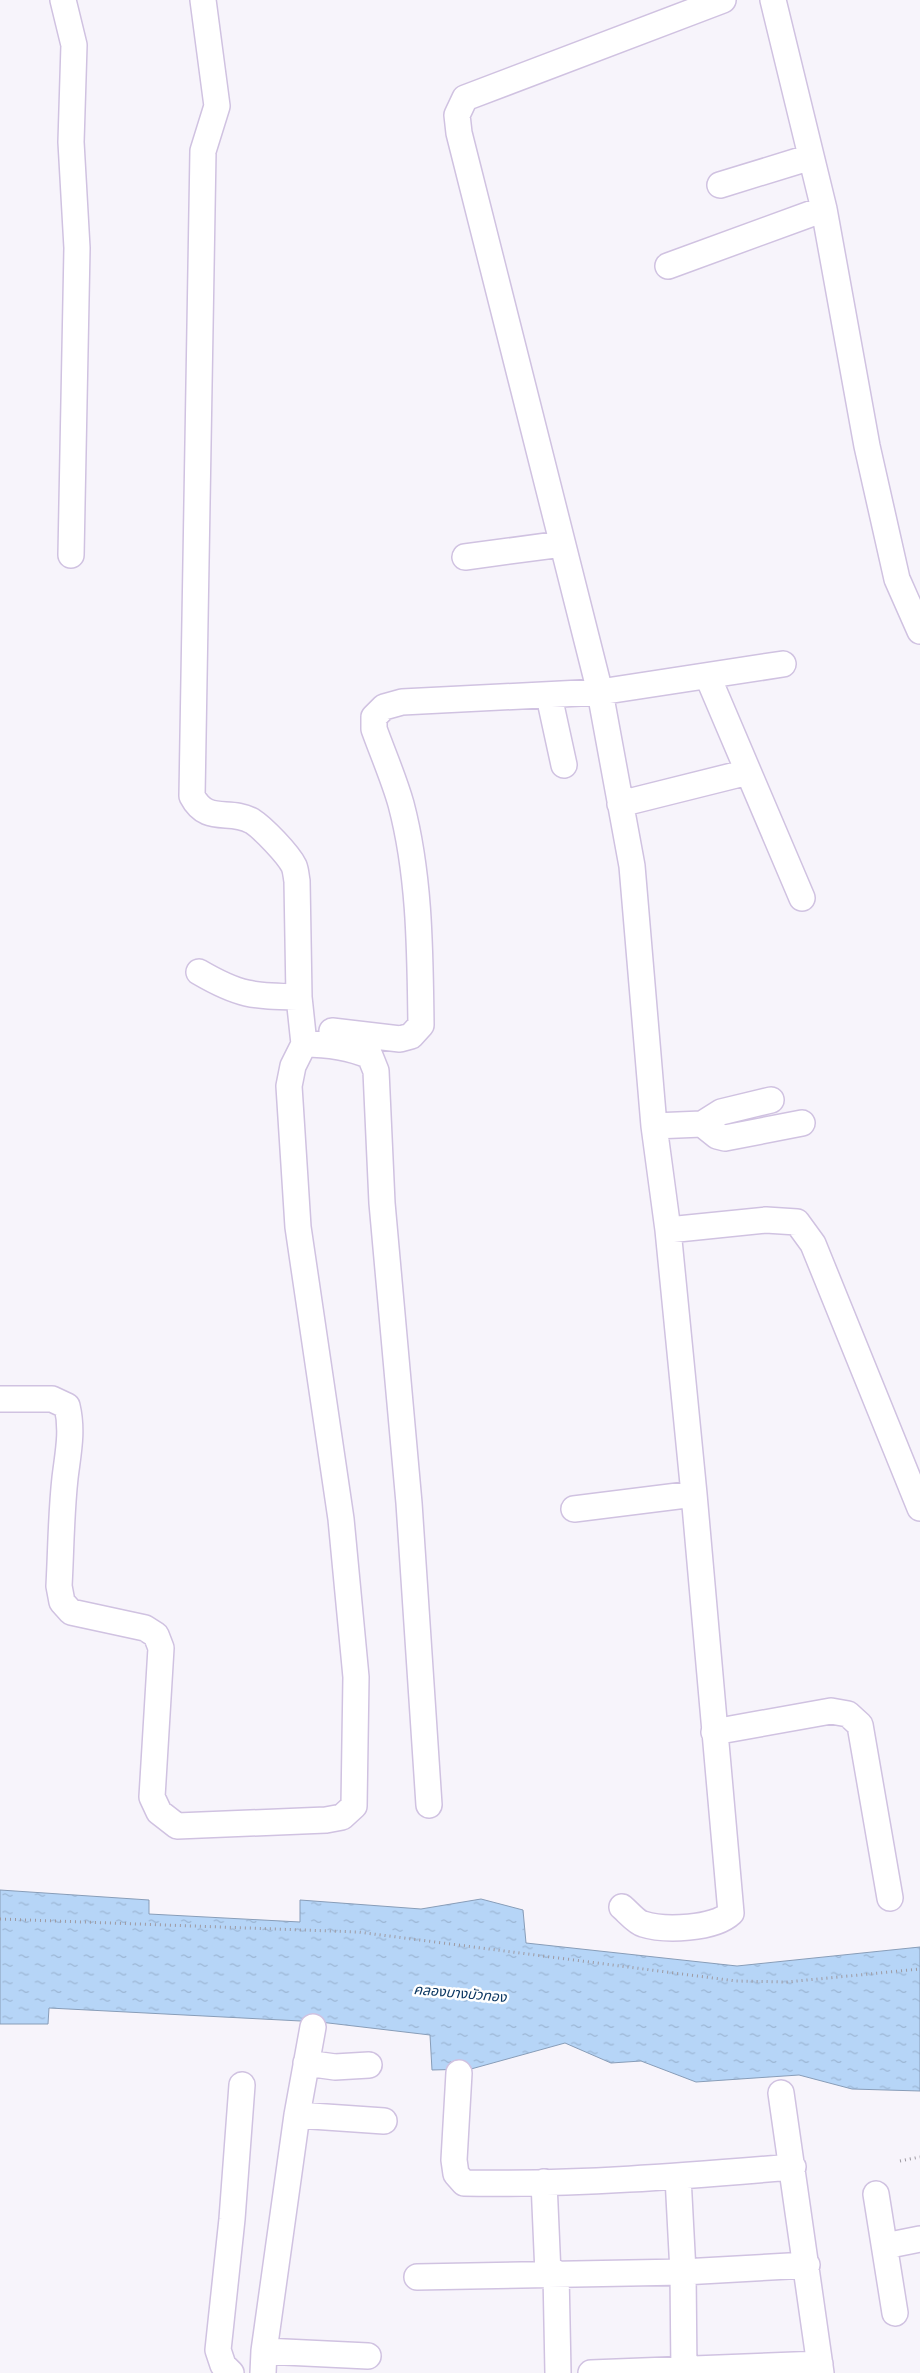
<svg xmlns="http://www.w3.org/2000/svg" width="920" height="2373" font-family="Georgia,'Noto Sans Thai',serif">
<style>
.water{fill:url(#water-ripples);stroke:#889db8}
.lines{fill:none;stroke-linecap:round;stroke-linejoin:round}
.minor-casing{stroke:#d0c2e1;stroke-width:28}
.path{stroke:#9d99a1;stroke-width:3;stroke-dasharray:1 4;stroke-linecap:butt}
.minor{stroke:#fff;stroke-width:25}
.labels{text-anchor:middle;stroke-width:5;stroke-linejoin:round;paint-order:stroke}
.water-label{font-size:14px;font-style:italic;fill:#0b3762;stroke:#fff}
</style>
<defs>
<pattern id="water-ripples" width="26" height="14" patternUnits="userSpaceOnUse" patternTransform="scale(1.25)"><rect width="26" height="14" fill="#b6d5f7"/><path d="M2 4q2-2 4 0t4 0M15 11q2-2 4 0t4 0" fill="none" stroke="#9cb6d4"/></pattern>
</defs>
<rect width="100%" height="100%" fill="#f7f4fb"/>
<path class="water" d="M0 1890 149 1900V1914L300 1922V1900L421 1909 481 1899 523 1910 526 1943 737 1966 920 1947V2091L852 2089 799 2075 696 2082 641 2061 611 2063 565 2043 471 2069 432 2070 430 2035 320 2022 49 2008 48 2024H0Z"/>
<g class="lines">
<defs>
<path id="minor" d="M63 0 74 45 71 142 77 248 71 555
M203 0 217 106 203 151 192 796C207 825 229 808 252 821 263 828 288 854 294 866 296 871 296 876 297 881L299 997 304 1044C327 1044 349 1047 370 1056L376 1071 382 1203 409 1503 429 1805
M773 0 824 209 867 446 897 579 920 631
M720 185 811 157
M668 266 824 209
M465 557 562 544
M708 677 802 898
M549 696 564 765
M620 804 748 772
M199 972C240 996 253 996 299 997
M332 1031 400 1039 411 1036 421 1025C420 952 420 876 401 804 394 779 383 754 374 729V717L384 707 402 702 600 692 783 664
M702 1124 721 1112 771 1100
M654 1126 702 1124 717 1136 725 1138 802 1123
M668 1230 766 1220 797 1222 813 1244 920 1508
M0 1399H52L67 1406C73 1431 68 1453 65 1478 61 1514 61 1550 59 1586L62 1602 71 1612 145 1628 156 1635 161 1648 152 1797 159 1812 177 1826 326 1820 342 1817 354 1806 356 1677 341 1519 298 1227 289 1086 293 1066 304 1044
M574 1509 694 1494
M714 1732 831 1711 848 1714 860 1725 890 1898
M622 1907C628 1912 636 1922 643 1924 665 1931 714 1929 731 1913L694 1494 668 1230 654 1126 632 866 600 692 459 133 457 115 465 98 723 0
M306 2063 335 2067 369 2065
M459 2073 454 2160 456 2174 464 2183C574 2185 684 2176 793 2167
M781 2093 821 2373
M297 2115 384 2121
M678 2177 683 2272 684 2373
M544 2182 548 2274
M876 2194 895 2313
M885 2246 920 2239
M556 2273 558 2373
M417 2277 683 2272 807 2265
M264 2351 368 2356
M231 2373 223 2365 218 2350 232 2219 242 2085
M263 2373 264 2351 297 2115 313 2027
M591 2373 820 2364"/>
</defs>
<use href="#minor" class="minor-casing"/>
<path class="path" d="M0 1919 358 1932 736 1981 787 1982 920 1969
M900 2161 920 2157"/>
<use href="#minor" class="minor"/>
</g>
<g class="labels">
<g class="water-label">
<text transform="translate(460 1993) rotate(5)" y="5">คลองบางบัวทอง</text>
</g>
</g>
</svg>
